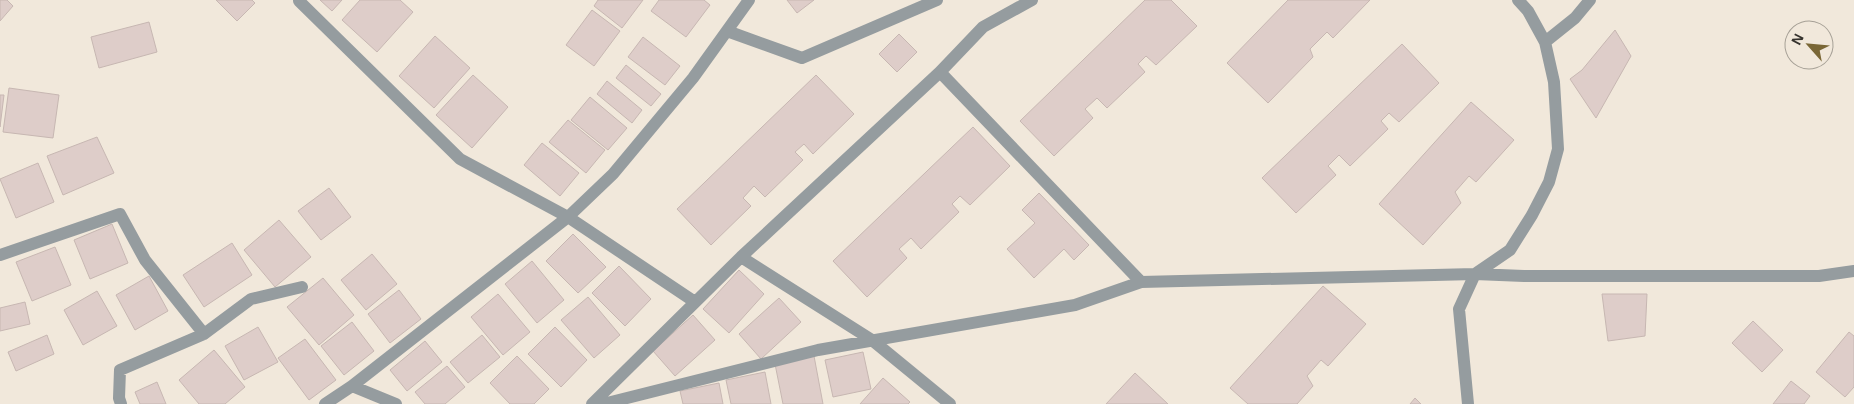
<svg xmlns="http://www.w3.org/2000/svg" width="1854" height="404" font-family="Arial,sans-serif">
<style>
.building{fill:#decdc9;stroke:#c7b7b2}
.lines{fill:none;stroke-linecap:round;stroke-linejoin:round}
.minor{stroke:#959c9f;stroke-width:12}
</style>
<rect width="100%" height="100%" fill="#f1e8db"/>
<path class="building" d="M0 0H7L13 6 0 21Z
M216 0H252L255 3 237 21Z
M320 0H342L332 11Z
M360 0H400L413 12 377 52 342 20Z
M598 0H643L622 28 594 6Z
M659 0H704L710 5 686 37 651 11Z
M787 0H814L797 13Z
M1145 0H1171L1197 26 1156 65 1146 56 1138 64 1145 72 1107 108 1097 98 1085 109 1093 118 1054 156 1020 121Z
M1288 0H1370L1333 38 1327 32 1310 49 1313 57 1268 103 1227 63Z
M592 10 620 31 594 66 566 45Z
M149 22 157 52 99 68 91 37Z
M1615 30 1631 56 1596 118 1570 79 1582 70Z
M899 34 917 52 897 72 879 54Z
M435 36 470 68 434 108 399 76Z
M643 37 680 66 665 85 628 57Z
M1402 44 1439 83 1399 122 1389 113 1381 121 1388 129 1350 166 1339 155 1328 166 1336 175 1296 213 1262 178Z
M626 65 661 94 651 106 616 78Z
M473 75 508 107 472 148 436 115Z
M816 75 854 114 813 154 804 144 795 152 803 160 765 197 754 186 743 198 751 206 711 245 677 209Z
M607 81 642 110 632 123 597 94Z
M9 88 59 95 53 138 3 132Z
M0 95H4L0 127Z
M590 97 627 128 608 150 571 120Z
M1471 102 1514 140 1476 182 1469 176 1455 192 1461 203 1423 245 1379 204Z
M568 120 605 150 586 173 549 142Z
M973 127 1010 166 970 205 960 196 952 204 959 212 921 249 911 238 899 249 907 258 867 297 833 261Z
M97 137 114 173 63 195 47 156Z
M542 143 579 173 560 196 524 165Z
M38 163 54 202 16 218 0 179Z
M329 188 351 217 321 240 298 211Z
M1039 193 1089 245 1074 260 1064 249 1034 278 1007 249 1035 223 1022 210Z
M279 220 311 257 275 287 244 250Z
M112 224 128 263 90 279 74 240Z
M573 234 606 267 578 293 546 261Z
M232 243 252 275 204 307 183 275Z
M55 247 71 285 32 301 16 262Z
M372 254 397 284 366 310 341 280Z
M532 261 564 300 537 323 505 284Z
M619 266 651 299 625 326 592 293Z
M739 270 764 294 729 333 703 309Z
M149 276 168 311 135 330 116 295Z
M323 278 354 315 319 345 287 307Z
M1323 286 1366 324 1328 366 1321 360 1307 376 1313 386 1297 404H1248L1230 388Z
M399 290 421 319 390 343 368 314Z
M97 291 117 326 83 345 64 310Z
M498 294 530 332 503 355 471 317Z
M1602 294H1647L1645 336 1608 341Z
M588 297 620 335 594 358 561 320Z
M779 298 801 322 761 359 739 334Z
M25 302 30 324 0 331V308Z
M693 315 715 340 675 376 653 351Z
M1753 321 1783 350 1762 372 1732 343Z
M352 322 374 351 344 375 321 346Z
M258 327 278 362 244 380 225 346Z
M555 327 587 360 561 387 528 354Z
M1849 332 1854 336V387L1845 397 1816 372Z
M47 335 54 354 16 371 8 352Z
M482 335 500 357 468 383 450 362Z
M305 339 336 380 309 400 278 358Z
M425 341 442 362 407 391 390 370Z
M214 350 245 387 225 404H199L179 380Z
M863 352 871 389 833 397 825 360Z
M517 356 549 389 534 404H510L490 383Z
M814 356 823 404H783L775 364Z
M447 366 465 387 445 404H425L415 392Z
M765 372 771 404H731L726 380Z
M1135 373 1168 404H1106Z
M883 378 910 402 908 404H860Z
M1791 381 1810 396 1804 404H1773Z
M157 382 166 404H140L135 392Z
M719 383 723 404H683L680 391Z
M1415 398 1421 404H1410Z"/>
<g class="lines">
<path class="minor" d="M299 1 460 159 568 217 695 302
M727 31 802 58 937 0
M1545 42 1575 18 1590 0
M940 72 1141 282
M0 255 120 214 145 260 204 334
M741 257 872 340 950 404
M352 386 396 404
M121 404 119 398 120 370 204 334 251 299 302 287
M325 404 352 386 568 217 613 174 693 78 749 0
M592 404 741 257 940 72 983 27 1032 0
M603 404 818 350 1075 305 1141 282 1475 274 1524 276H1819L1854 271
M1468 404 1459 309 1475 274 1510 250 1532 215 1549 182 1558 149 1554 82 1545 42 1528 11 1518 0"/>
</g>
<g transform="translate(1809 45) rotate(297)"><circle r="24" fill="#f1e8db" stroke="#a6a096"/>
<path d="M0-4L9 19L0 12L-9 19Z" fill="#7a6736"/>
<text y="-8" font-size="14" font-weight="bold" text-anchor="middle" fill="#36332e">N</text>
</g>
</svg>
